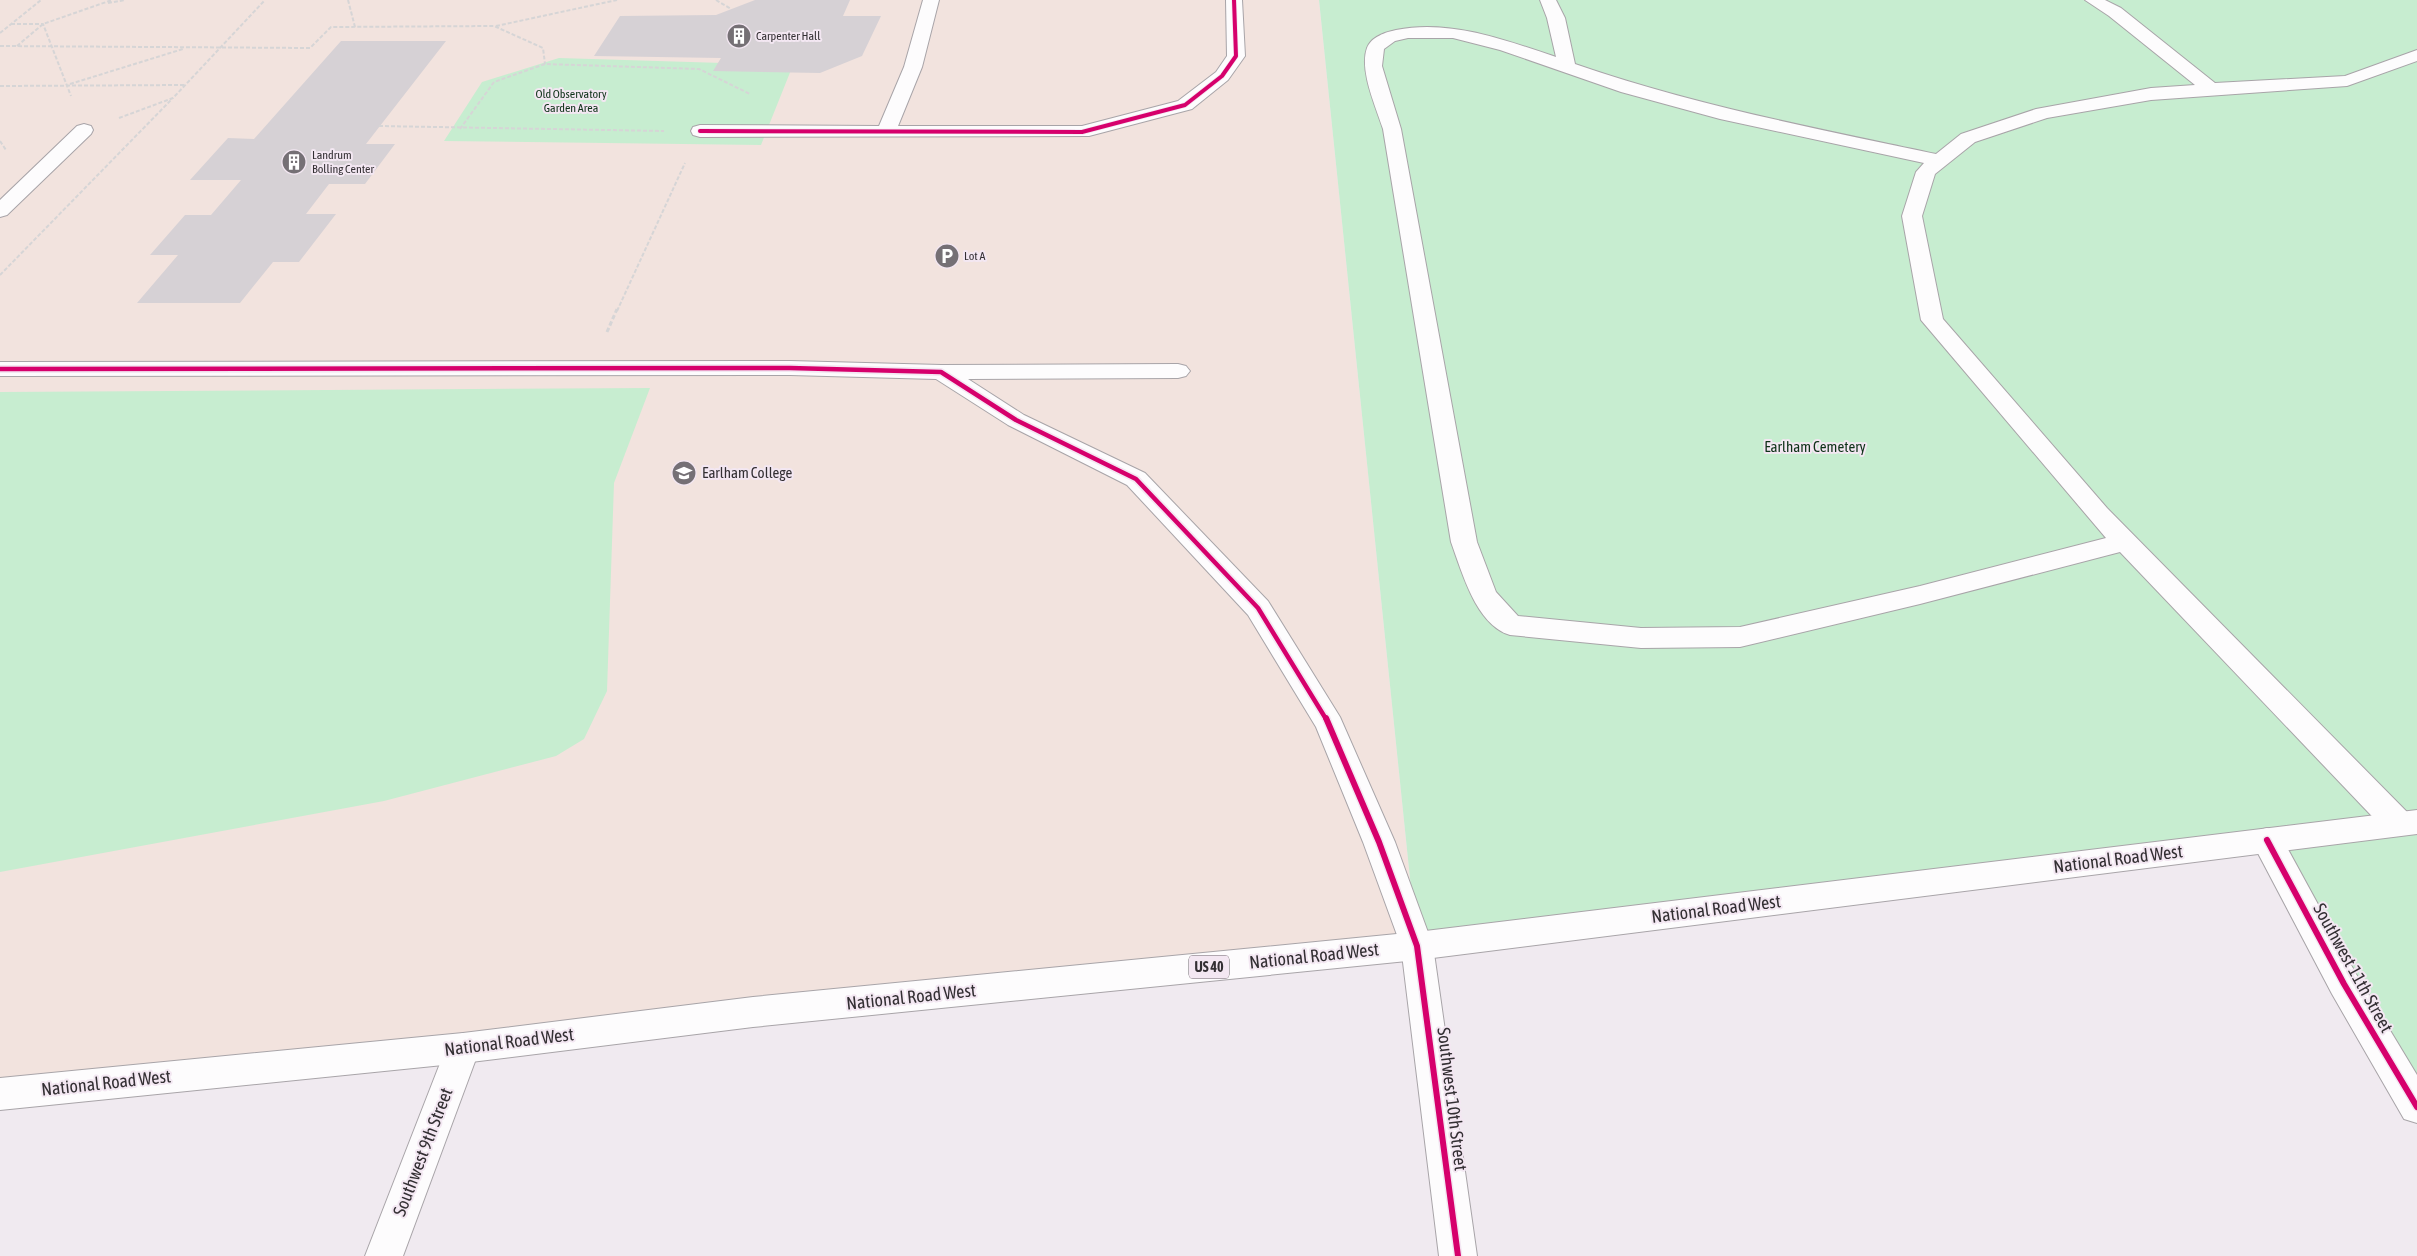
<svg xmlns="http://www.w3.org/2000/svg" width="2417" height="1256" font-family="'Asap Condensed',sans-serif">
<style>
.education{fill:#f2e3de}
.green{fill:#c7edd0}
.building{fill:#d6d1d5}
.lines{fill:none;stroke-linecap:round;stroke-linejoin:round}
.minor-casing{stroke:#a8a4a8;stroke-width:2}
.major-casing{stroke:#a8a4a8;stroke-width:2}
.path-far1{stroke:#d6d5d6;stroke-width:2;stroke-dasharray:4 2;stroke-linecap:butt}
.path{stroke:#d6d5d6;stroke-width:3;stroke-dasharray:4.5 2.5;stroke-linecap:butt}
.minor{fill:#fdfcfd;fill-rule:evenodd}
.major{fill:#fdfcfd;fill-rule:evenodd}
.cycleway-far2-casing{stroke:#f3e7f2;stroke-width:5.5}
.cycleway-far1-casing{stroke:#f3e7f2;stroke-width:8}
.cycleway-casing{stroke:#f3e7f2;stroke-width:9}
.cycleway-far2{stroke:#d6006c;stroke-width:4}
.cycleway-far1{stroke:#d6006c;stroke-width:4.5}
.cycleway{stroke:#d6006c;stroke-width:6}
.labels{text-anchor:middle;stroke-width:4;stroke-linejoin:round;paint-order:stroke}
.far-poi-label{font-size:12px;fill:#332f33;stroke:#f3e7f2;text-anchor:start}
.far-park-label{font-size:12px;fill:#0e3218;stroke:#f3e7f2}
.shield{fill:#f3e7f2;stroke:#6d666c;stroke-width:1}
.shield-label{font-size:14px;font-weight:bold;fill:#332f33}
.park-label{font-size:15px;fill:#0e3218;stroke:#f3e7f2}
.poi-label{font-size:15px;fill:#332f33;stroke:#f3e7f2;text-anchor:start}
.near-street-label{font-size:18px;fill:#332f33;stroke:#f3e7f2}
</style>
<rect width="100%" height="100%" fill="#f0eaf0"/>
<path class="education" d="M0 0H1319L1417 946 0 1094Z"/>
<path class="green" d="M1319 0H2417V1107L2267 840 1417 946Z
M559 58 793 65 761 145 444 141 482 82Z
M650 388 614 483 607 691 584 739 556 756 384 801 0 872V392Z"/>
<path class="building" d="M755 0H850L843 16H881L862 56 820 73 713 71 721 58 594 56 620 16 716 15Z
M341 41H446L366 144H395L365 184H329L306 214H336L299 262H273L240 303H137L178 255H150L185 215H211L241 180H190L228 138 254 139Z"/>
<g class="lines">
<defs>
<path id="minor" d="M923 0H939L922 67 898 126H1082L1178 101 1216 72 1227 56 1226 0H1242L1245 56 1228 80 1192 109 1089 136 700 137 693 135 691 131 693 127 700 125 879 126 904 67Z
M1540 0H1556L1565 18 1575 64C1693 105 1814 128 1936 154L1961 134 2036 109 2151 88 2195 85 2109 16 2085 0H2105L2121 8 2215 83 2345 76 2417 50V61L2347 86 2151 100 2047 118 1975 142 1935 174 1922 216 1943 319 2107 508 2410 815 2414 824 2410 833 2399 836 2388 833 2120 552 1920 604 1740 647 1641 648 1510 635C1476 625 1462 572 1451 542L1383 129C1376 107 1359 70 1367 48 1371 37 1386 32 1396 30 1450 19 1505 40 1556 57L1547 18ZM1408 38H1453L1500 50 1621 92 1720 119 1924 163 1916 172 1902 216 1921 320 2106 538 1920 586 1740 627 1641 628 1518 616 1496 592 1477 542 1401 129 1382 66 1384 49 1395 41Z
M84 124 91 126 93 130 91 134 7 215 0 217V200L77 126Z
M790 361 941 365 1178 364 1186 366 1190 371 1186 376 1178 378 968 379 1024 415 1145 473 1268 601 1340 717 1395 842 1433 946 1477 1256H1439L1401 946 1363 842 1316 727 1248 615 1127 485 1008 425 936 379 790 375 0 376V362Z
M2267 828 2278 831 2356 974 2417 1075V1123L2404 1119 2332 994 2251 840 2256 831Z
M463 1033 475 1037 480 1048 403 1256H365L446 1048 451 1037Z"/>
<path id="major" d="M2417 810V834L1417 960 753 1027 463 1063 0 1110V1078L463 1033 753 997 1417 932Z"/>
</defs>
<use href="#minor" class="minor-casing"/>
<use href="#major" class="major-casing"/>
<path class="path-far1" d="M348 0 355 27
M716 0 731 9
M108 3 125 0
M11 24H43L71 96
M496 26 617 0
M0 33 41 0
M0 46 310 48 331 27 494 26 543 48 545 64
M17 46 43 24 112 0
M70 84 183 49
M0 86 185 85
M119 118 173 98 265 0
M379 126 664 131
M460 129 494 82 545 64 699 69 750 94
M0 141 6 150
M0 275 171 100
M617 311 685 163"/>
<path class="path" d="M607 332 617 309"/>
<use href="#minor" class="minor"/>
<use href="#major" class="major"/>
<defs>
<path id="cycleway-far2" d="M700 131 1082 132 1185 105 1222 76 1236 56 1234 0"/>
<path id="cycleway-far1" d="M0 369 790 368 941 372 1016 420 1136 479 1258 608 1326 719"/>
<path id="cycleway" d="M1326 718 1379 842 1417 946 1458 1256
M2267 840 2344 984 2417 1107"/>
</defs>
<use href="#cycleway-far2" class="cycleway-far2-casing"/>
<use href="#cycleway-far1" class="cycleway-far1-casing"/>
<use href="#cycleway" class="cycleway-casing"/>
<use href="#cycleway-far2" class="cycleway-far2"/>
<use href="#cycleway-far1" class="cycleway-far1"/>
<use href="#cycleway" class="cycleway"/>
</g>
<defs>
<symbol id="building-disc" viewBox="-11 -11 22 22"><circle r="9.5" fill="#757075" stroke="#f3e7f2"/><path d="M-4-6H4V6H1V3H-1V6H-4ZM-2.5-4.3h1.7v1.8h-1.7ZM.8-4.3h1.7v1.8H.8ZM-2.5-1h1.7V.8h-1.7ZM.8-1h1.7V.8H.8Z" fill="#fff"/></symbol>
<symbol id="parking-disc" viewBox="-11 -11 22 22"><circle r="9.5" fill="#757075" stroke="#f3e7f2"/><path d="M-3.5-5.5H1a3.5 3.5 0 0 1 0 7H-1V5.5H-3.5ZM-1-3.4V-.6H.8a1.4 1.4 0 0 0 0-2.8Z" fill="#fff"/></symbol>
<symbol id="university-disc" viewBox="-11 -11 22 22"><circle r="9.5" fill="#757075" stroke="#f3e7f2"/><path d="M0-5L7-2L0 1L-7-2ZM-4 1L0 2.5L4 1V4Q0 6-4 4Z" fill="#fff"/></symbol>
</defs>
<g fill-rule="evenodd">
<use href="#building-disc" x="725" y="22" width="28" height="28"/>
<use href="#building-disc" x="280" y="148" width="28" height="28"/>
<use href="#parking-disc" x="933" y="242" width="28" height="28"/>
<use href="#university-disc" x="670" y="459" width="28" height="28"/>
</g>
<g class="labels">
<g class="far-poi-label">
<text x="756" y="40">Carpenter Hall</text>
<text x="312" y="159">Landrum<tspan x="312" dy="14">Bolling Center</tspan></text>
<text x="964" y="260">Lot A</text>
</g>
<g class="far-park-label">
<text x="571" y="98">Old Observatory<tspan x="571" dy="14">Garden Area</tspan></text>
</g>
<rect class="shield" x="1189" y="955.5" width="40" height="23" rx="4"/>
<g class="shield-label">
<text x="1209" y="972">US 40</text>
</g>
<g class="park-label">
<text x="1815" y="452">Earlham Cemetery</text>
</g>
<g class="poi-label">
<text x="702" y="478">Earlham College</text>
</g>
<g class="near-street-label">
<text transform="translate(2118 859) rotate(-7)" y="6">National Road West</text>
<text transform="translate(1716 909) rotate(-7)" y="6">National Road West</text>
<text transform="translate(1314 956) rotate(-6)" y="6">National Road West</text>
<text transform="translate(2353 968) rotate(61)" y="6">Southwest 11th Street</text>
<text transform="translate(911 997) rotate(-6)" y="6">National Road West</text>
<text transform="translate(509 1042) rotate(-7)" y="6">National Road West</text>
<text transform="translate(106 1083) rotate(-6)" y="6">National Road West</text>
<text transform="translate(1452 1099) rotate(83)" y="6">Southwest 10th Street</text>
<text transform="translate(423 1152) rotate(-69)" y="6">Southwest 9th Street</text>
</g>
</g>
</svg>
